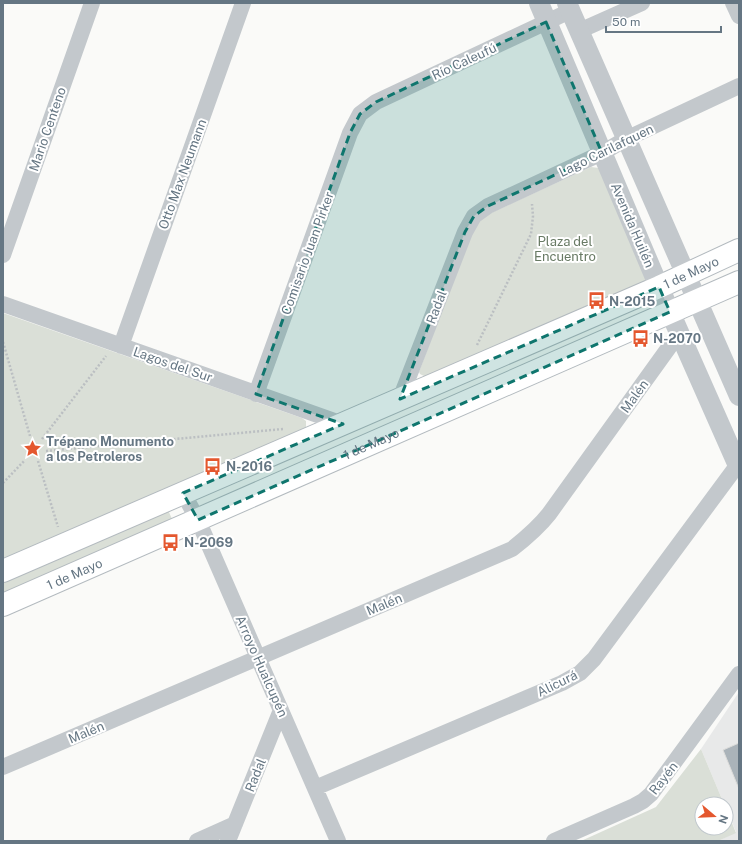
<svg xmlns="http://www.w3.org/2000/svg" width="742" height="844" font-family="'Public Sans',sans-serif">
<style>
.built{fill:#e8e9e9}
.green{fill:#dadfd7}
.building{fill:#aab3b9;stroke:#dcdcda}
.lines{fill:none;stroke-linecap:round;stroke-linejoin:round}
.secondary-casing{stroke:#b3babf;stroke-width:24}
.path{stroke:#bbbfc2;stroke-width:2.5;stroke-dasharray:2 2;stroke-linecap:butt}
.minor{stroke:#c3c8cc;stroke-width:16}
.tertiary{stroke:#c3c8cc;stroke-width:20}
.secondary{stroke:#fff;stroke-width:22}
.marked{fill:#0f766e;fill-opacity:0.2;stroke:#0f766e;stroke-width:3;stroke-dasharray:8 5;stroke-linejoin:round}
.labels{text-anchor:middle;stroke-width:4;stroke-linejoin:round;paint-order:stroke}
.street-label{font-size:13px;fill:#657683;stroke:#fff}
.park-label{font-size:13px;fill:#687a64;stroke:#fff}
.poi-label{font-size:13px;font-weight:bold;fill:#657683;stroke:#fff;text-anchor:start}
</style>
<rect width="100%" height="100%" fill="#fafaf8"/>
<path class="built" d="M739 692V841H718L736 832 726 808V804H724L701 749Z"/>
<path class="green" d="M591 167 599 168 646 280 644 283 426 377 420 374 419 372 471 232 482 217Z
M3 313 302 418 306 421V429L3 561Z
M168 510 172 519 3 596V578Z
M701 749 724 804H702V828H726V808L736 833 718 841H581L656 807Z"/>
<path class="building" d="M739 743V789L723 750Z"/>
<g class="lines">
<defs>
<g id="secondary">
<path id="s1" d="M3 571 659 287 739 250"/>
<path id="s2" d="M3 605 739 282"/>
</g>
</defs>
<use href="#secondary" class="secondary-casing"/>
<path class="path" d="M3 342 30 436
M477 345 531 234 533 216 532 204
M42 439 106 356
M46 451 283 429
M38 461 58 527
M3 483 25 460"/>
<path class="minor" d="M733 3 739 16
M579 31 642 3
M3 255 92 3
M3 304 343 424
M121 346 243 3
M256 394 350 133 360 114 376 102 570 11
M400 399 465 232 474 216 488 206 602 153 626 139 739 86
M183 493 198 520 338 841
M3 767 512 549C526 538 538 528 549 514L680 332
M315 788 562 683 580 673 594 659 739 463
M197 841 235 824
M228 841 281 710
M554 841 634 806 643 801 651 794 739 674"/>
<path class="tertiary" d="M539 3 659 287 739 468
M567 3 739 396"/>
<use href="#secondary" class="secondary"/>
</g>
<path class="marked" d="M546 22 602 153 488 206 474 216 465 232 400 399 659 287 670 312 198 520 183 493 343 424 256 394 350 133 360 114 376 102Z"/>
<defs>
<symbol id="bus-bare" viewBox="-9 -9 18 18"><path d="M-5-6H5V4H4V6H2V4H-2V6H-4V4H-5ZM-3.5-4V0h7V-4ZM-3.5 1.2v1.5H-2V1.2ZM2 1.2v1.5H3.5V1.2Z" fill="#e4572e" stroke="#fff" stroke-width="2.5" paint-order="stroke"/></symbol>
<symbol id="sight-bare" viewBox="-9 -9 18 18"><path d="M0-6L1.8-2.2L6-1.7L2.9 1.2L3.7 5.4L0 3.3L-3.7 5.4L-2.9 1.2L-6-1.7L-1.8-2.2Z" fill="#e4572e" stroke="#fff" stroke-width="2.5" paint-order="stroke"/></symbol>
</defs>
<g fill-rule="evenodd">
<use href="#bus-bare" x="584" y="288" width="25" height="25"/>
<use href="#bus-bare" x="628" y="326" width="25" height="25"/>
<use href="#sight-bare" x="20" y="436" width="25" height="25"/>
<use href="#bus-bare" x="200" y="454" width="25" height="25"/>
<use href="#bus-bare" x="158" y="530" width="25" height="25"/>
</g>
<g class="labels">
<g class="street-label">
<text transform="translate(464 61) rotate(-25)" y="5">Río Caleufú</text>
<text transform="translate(47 129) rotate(-71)" y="5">Mario Centeno</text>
<text transform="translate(606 150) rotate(-26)" y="5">Lago Carilafquen</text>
<text transform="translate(182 174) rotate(-70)" y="5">Otto Max Neumann</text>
<text transform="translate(633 225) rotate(67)" y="5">Avenida Huilén</text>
<text transform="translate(307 253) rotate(-70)" y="5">Comisario Juan Pirker</text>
<text dy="5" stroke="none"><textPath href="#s1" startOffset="750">1 de Mayo</textPath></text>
<text transform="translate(436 307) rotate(-69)" y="5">Radal</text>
<text transform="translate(173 364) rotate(19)" y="5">Lagos del Sur</text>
<text transform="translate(634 396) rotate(-54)" y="5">Malén</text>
<text dy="5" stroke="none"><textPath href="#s2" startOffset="402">1 de Mayo</textPath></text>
<text dy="5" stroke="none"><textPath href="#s2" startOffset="78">1 de Mayo</textPath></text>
<text transform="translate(384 604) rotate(-23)" y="5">Malén</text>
<text transform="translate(262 666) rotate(66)" y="5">Arroyo Hualcupén</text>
<text transform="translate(557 683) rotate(-26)" y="5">Alicurá</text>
<text transform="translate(86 732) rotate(-23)" y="5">Malén</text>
<text transform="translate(255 775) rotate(-68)" y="5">Radal</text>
<text transform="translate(663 778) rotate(-52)" y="5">Rayén</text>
</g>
<g class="park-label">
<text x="565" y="246">Plaza del<tspan x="565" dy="15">Encuentro</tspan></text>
</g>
<g class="poi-label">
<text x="609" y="306">N-2015</text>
<text x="653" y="343">N-2070</text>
<text x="46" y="446">Trépano Monumento<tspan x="46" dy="15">a los Petroleros</tspan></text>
<text x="226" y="471">N-2016</text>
<text x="184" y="547">N-2069</text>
</g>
</g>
<rect width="742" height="844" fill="none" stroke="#657683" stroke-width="8"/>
<g transform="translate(714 816) rotate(109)"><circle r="19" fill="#ffffff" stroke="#c1c8cd"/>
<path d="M0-3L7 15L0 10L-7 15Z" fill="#e4572e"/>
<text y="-6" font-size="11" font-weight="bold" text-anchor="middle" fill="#657683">N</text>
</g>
<path d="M606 26v6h115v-6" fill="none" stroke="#657683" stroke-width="2"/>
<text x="612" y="26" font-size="12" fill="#657683" stroke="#ffffff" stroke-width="3" paint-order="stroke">50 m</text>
</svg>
